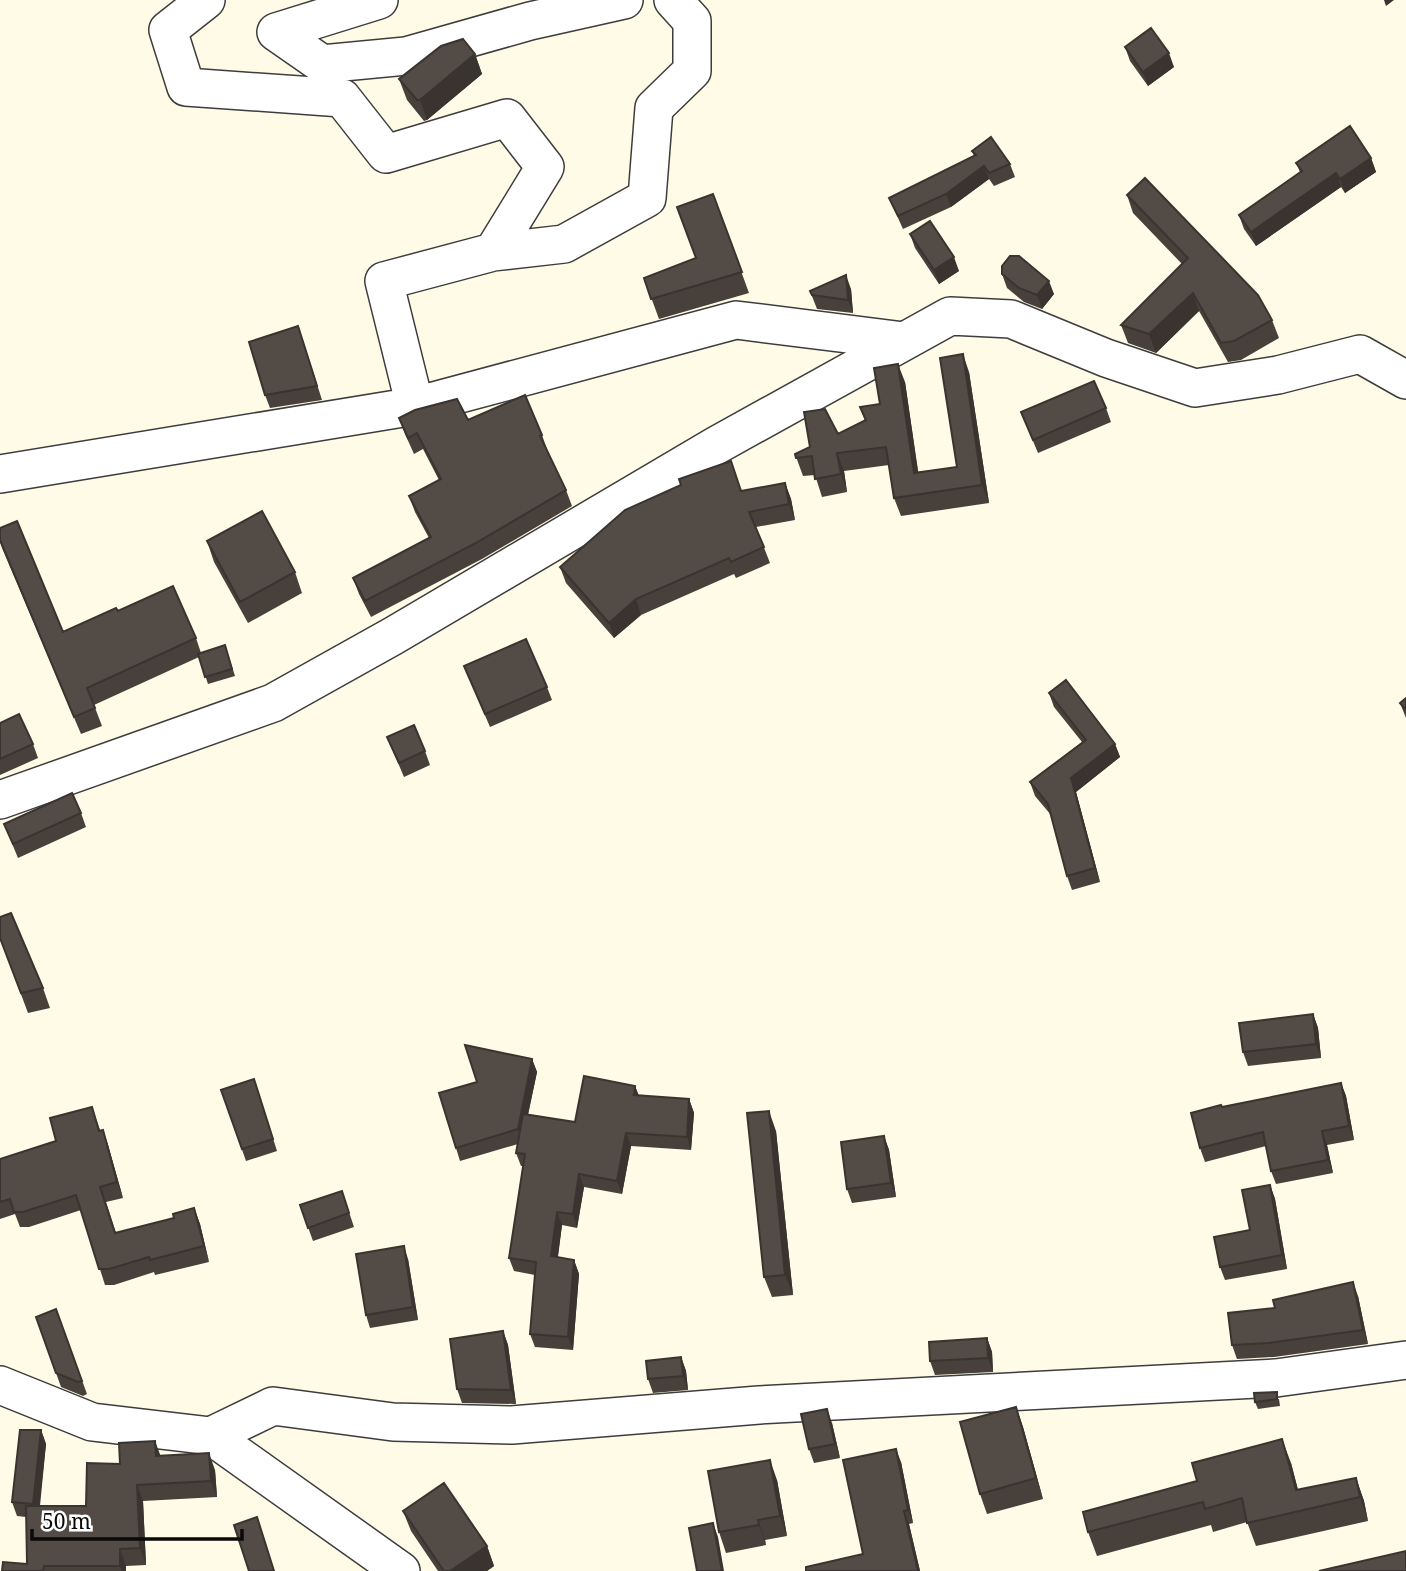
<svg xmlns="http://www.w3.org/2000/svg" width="1406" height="1571" font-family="'Noto Serif',serif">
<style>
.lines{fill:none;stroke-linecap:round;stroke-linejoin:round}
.minor-casing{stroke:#3d3d3d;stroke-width:40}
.minor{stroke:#fff;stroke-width:37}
.wall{fill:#47403b}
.shaded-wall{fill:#3a3430}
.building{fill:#534b45;stroke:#3a3430;stroke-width:2}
</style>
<rect width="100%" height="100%" fill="#fffbe6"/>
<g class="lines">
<defs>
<path id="minor" d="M206 0 168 30 186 87 342 98 386 154 507 118 545 167 493 252 384 281 415 406
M379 0 276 32 322 64 406 56 530 21 624 0
M493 252 564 244 647 198 654 108 692 71V21L673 0
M0 474 415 406 736 320 904 341
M0 800 273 703 393 636 717 445 950 316 1011 319 1106 358 1195 388 1278 375 1360 354 1406 380
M0 1385 92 1422 211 1436 401 1571
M211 1436 273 1406 393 1422 512 1425 759 1405 1276 1378 1406 1360"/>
</defs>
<use href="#minor" class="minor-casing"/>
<use href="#minor" class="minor"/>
</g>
<path class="wall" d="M1125 47 1174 67 1148 86 1130 61Z
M475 54 482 74 427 120 424 121 407 100 399 79Z
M972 151 1010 164 1015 177 994 186 989 179 951 207 903 229 889 198 974 156Z
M1371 158 1376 172 1345 193 1341 187 1256 246 1244 229 1239 215 1300 172 1296 163Z
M713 194 749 293 659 319 644 278 696 258Z
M1127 195 1272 320 1279 338 1241 360 1228 362 1199 311 1156 353 1128 343 1121 325 1182 264 1133 213Z
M910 234 959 271 939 284 915 248Z
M1002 274 1054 294 1042 309 1024 302 1007 288Z
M851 289 853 313 817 309 810 291Z
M303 340 322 400 270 408 265 395Z
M969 372 989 503 901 516 894 498 889 465 844 471 847 492 822 497 815 475 803 476 795 454 865 421 860 407 880 404 905 382 918 472 957 467Z
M1106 408 1111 422 1038 453 1021 412Z
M399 418 468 420 542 435 548 452 566 490 572 506 482 559 371 617 359 594 353 578 429 538 415 512 409 496 439 480 423 449 414 454 405 434Z
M785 483 791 499 795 520 756 527 770 563 736 578 734 574 641 615 614 638 566 583 560 567 741 491Z
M0 528 63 632 118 611 196 638 201 653 225 645 235 676 208 684 199 657 94 705 102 726 81 734 2 548 0 542Z
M207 541 295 572 302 593 248 623 214 562Z
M464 666 547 687 552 700 490 727Z
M1049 693 1115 744 1120 757 1076 792 1100 882 1072 890 1067 876 1051 815 1035 796 1030 782 1082 742 1054 707Z
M1406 698V718L1400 703Z
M0 723 33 744 38 758 0 775Z
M387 737 425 751 430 765 404 777Z
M81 813 86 827 18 858 4 824Z
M0 938 43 988 50 1008 28 1013Z
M1313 1014 1318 1028 1321 1058 1248 1066 1243 1052Z
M532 1059 537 1072 528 1115 575 1122 635 1086 639 1096 689 1099 694 1113 691 1150 631 1146 622 1194 584 1187 577 1228 562 1225 558 1257 574 1260 579 1274 573 1350 535 1347 530 1334 535 1275 514 1271 509 1258 523 1166H521L516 1153 518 1144 460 1161 456 1148 477 1082Z
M1341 1083 1346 1096 1354 1140 1327 1145 1333 1173 1276 1184 1271 1171 1266 1146 1205 1162 1200 1148 1222 1107Z
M221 1090 258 1091 277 1151 246 1161Z
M92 1107 100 1130H103L108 1145 123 1198 106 1202 116 1233 174 1218 194 1208 200 1224 209 1262 155 1275 154 1272 114 1285H105L81 1210 29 1227H20L15 1214 0 1219V1159L56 1141Z
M776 1131 793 1295 772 1297 764 1277Z
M884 1136 889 1150 896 1197 852 1203 847 1189Z
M1270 1185 1275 1199 1287 1269 1225 1280 1220 1267 1250 1230Z
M342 1191 354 1227 313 1241 300 1205Z
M408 1259 418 1320 370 1328 366 1315Z
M1358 1296 1368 1344 1274 1357 1237 1359 1232 1345 1275 1308Z
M56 1309 87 1394 83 1396 61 1387 56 1373Z
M503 1331 508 1345 516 1404 462 1403 457 1389Z
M987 1338 992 1352 993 1372 935 1375 930 1361Z
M681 1357 686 1371 688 1390 653 1393 648 1379Z
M1279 1399 1280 1406 1258 1409 1255 1402Z
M1016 1407 1023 1427 1043 1499 987 1514 980 1494Z
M832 1423 840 1458 814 1463 809 1449Z
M41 1430 46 1444 40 1506H86L120 1464 161 1456 215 1470 217 1497 143 1501 146 1565 126 1566V1571H2L27 1564 26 1517 17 1516 12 1502Z
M901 1462 913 1523 909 1524 920 1571H806L863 1554Z
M1291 1463 1298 1490 1356 1478 1364 1501 1368 1521 1256 1546 1247 1522 1213 1532 1211 1525 1097 1556 1088 1532Z
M777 1480 787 1536 765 1540 766 1545 726 1553 719 1532Z
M403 1511 487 1546 494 1566 487 1571H438L411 1531Z"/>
<path class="shaded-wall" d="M1384 0H1394L1386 6Z
M1169 53 1174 67 1148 86 1143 72Z
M475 54 482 74 427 120 420 100Z
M1371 158 1376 172 1345 193 1340 179Z
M984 166 989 179 951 207 946 194Z
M1336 173 1341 187 1256 246 1251 232Z
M954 257 959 271 939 284 934 270Z
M846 275 851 289 853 313 848 300Z
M1049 281 1054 294 1042 309 1037 295Z
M1193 293 1199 311 1156 353 1149 334Z
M963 354 969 372 989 503 982 485Z
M898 364 905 382 921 491 914 473Z
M837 453 844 471 847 492 841 474Z
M785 483 791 499 795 520 789 504Z
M636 599 641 615 614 638 609 623Z
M1115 744 1120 757 1076 792 1100 882 1095 868 1071 778Z
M1313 1014 1318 1028 1321 1058 1316 1044Z
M532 1059 537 1072 522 1142 518 1129Z
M1341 1083 1346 1096 1354 1140 1349 1126Z
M635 1086 640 1099 634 1095Z
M689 1099 694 1113 691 1150 687 1137Z
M769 1111 776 1131 793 1295 785 1275Z
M103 1130 108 1145 123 1198 117 1182Z
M1322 1131 1327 1145 1333 1173 1328 1160Z
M626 1133 631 1146 622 1194 617 1181Z
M884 1136 889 1150 896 1197 891 1183Z
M579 1174 584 1187 577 1228 573 1214Z
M1270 1185 1275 1199 1287 1269 1282 1255Z
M194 1208 200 1224 209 1262 204 1246Z
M557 1212 562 1225 556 1269 551 1256Z
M404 1246 408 1259 418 1320 413 1307Z
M574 1260 579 1274 573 1350 568 1337Z
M1353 1282 1358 1296 1368 1344 1363 1330Z
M503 1331 508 1345 516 1404 511 1390Z
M987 1338 992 1352 993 1372 988 1358Z
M681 1357 686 1371 688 1390 683 1376Z
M1016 1407 1023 1427 1043 1499 1036 1478Z
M827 1409 832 1423 840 1458 835 1444Z
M41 1430 46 1444 38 1518 33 1504Z
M1282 1439 1291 1463 1304 1513 1296 1490Z
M155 1441 161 1457 156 1456Z
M896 1449 901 1462 913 1523 908 1510Z
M209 1453 215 1470 217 1497 211 1481Z
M770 1460 777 1480 787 1536 780 1516Z
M1356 1478 1364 1501 1368 1521 1360 1497Z
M137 1485 143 1501 146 1565 140 1548Z
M904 1511 909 1524 920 1571H918Z
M758 1520 765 1540 766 1545 759 1525Z
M713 1523 718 1537 724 1571H722Z
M487 1546 494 1566 487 1571H450Z
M120 1549 126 1566V1571H122L120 1566Z"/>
<path class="building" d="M1151 28 1169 53 1143 72 1125 47Z
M463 39 475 54 420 100H417L399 79 441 46Z
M1350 126 1371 158 1340 179 1336 173 1251 232 1239 215 1302 171 1296 163Z
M991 137 1010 164 989 173 984 166 946 194 898 216 889 198 976 155 972 151Z
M1145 178 1258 295 1272 320 1234 341 1221 343 1193 293 1149 334 1121 325 1188 258 1127 195Z
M713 194 742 272 651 299 644 278 696 258 677 207Z
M930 221 954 257 934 270 910 234Z
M1010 256H1019L1049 281 1037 295 1019 288 1002 274V266Z
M846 275 848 300 812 295 810 291Z
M298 326 317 386 265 395 249 342Z
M963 354 982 485 894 498 886 447 837 453 841 474 815 479 812 456 796 458 795 454 810 447 804 412 825 409 838 434 866 420 860 407 880 404 874 368 898 364 914 473 957 467 940 358Z
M1094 381 1106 408 1033 440 1021 412Z
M525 395 542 435 540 436 566 490 476 543 365 601 353 578 431 537 409 496 441 479 417 433 408 438 399 418 415 410 457 399 468 420Z
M731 461 741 491 785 483 789 504 749 512 764 547 731 562 729 558 636 599 609 623 560 567 625 510 681 485 679 479Z
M262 511 295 572 240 602 207 541Z
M17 521 63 632 116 608 118 611 173 586 196 638 87 688 95 708 74 717 0 540V528Z
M526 639 547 687 485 714 464 666Z
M225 645 232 669 205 677 198 654Z
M1066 680 1115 744 1071 778 1095 868 1067 876 1048 804 1030 782 1086 740 1049 693Z
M1406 698V710L1400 703Z
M19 714 33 744 0 759V723Z
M414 725 425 751 399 763 387 737Z
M72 793 81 813 13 844 4 824Z
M11 913 43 988 21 993 0 938V917Z
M1313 1014 1316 1044 1243 1052 1239 1023Z
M465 1045 532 1059 518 1129 456 1148 439 1093 477 1082Z
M584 1076 635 1086 634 1095 689 1099 687 1137 626 1133 617 1181 579 1174 573 1214 557 1212 551 1256 574 1260 568 1337 530 1334 536 1262 509 1258 525 1154 516 1153 523 1114 575 1122Z
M254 1079 273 1139 242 1149 221 1090Z
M1341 1083 1349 1126 1322 1131 1328 1160 1271 1171 1263 1132 1200 1148 1191 1113 1221 1105 1222 1107Z
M92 1107 99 1131 103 1130 117 1182 100 1187 115 1233 174 1218 173 1214 194 1208 204 1246 150 1260 149 1257 109 1269H99L76 1195 23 1212H14L10 1199 0 1202V1159L56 1141 50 1118Z
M769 1111 785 1275 764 1277 747 1113Z
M884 1136 891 1183 847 1189 841 1142Z
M1270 1185 1282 1255 1220 1267 1214 1237 1250 1230 1242 1190Z
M342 1191 349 1213 308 1228 300 1205Z
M404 1246 413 1307 366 1315 356 1254Z
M1353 1282 1363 1330 1269 1343 1232 1345 1228 1313 1275 1308 1273 1300Z
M56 1309 82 1381 78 1382 56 1373 36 1317Z
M503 1331 511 1390 457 1389 450 1339Z
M987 1338 988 1358 930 1361 929 1342Z
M681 1357 683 1376 648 1379 646 1361Z
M1277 1392V1399L1255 1402 1254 1393Z
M1016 1407 1036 1478 980 1494 960 1422Z
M827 1409 835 1444 809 1449 801 1414Z
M20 1430H41L33 1504 12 1502Z
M1282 1439 1296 1490 1356 1478 1360 1497 1247 1523 1242 1498 1205 1509 1203 1502 1088 1532 1083 1512 1197 1481 1192 1463Z
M155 1441 156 1456 209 1453 211 1481 137 1485 140 1548 120 1549V1566H44L43 1571H2L3 1562 27 1564 26 1506H86L87 1463 120 1464 119 1443Z
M896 1449 908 1510 904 1511 918 1571H806V1567L863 1554 843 1460Z
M770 1460 780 1516 758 1520 759 1525 719 1532 708 1471Z
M444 1483 487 1546 450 1571H444L403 1511Z
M257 1517 274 1571H249L234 1525Z
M713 1523 722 1571H697L689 1528Z
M1406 1551V1571H1319Z"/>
<path d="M32 1529v10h210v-10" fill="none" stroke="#0a0a0a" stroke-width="3.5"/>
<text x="42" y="1529" font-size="21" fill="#0a0a0a" stroke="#ffffff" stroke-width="5" paint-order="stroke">50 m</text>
</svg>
